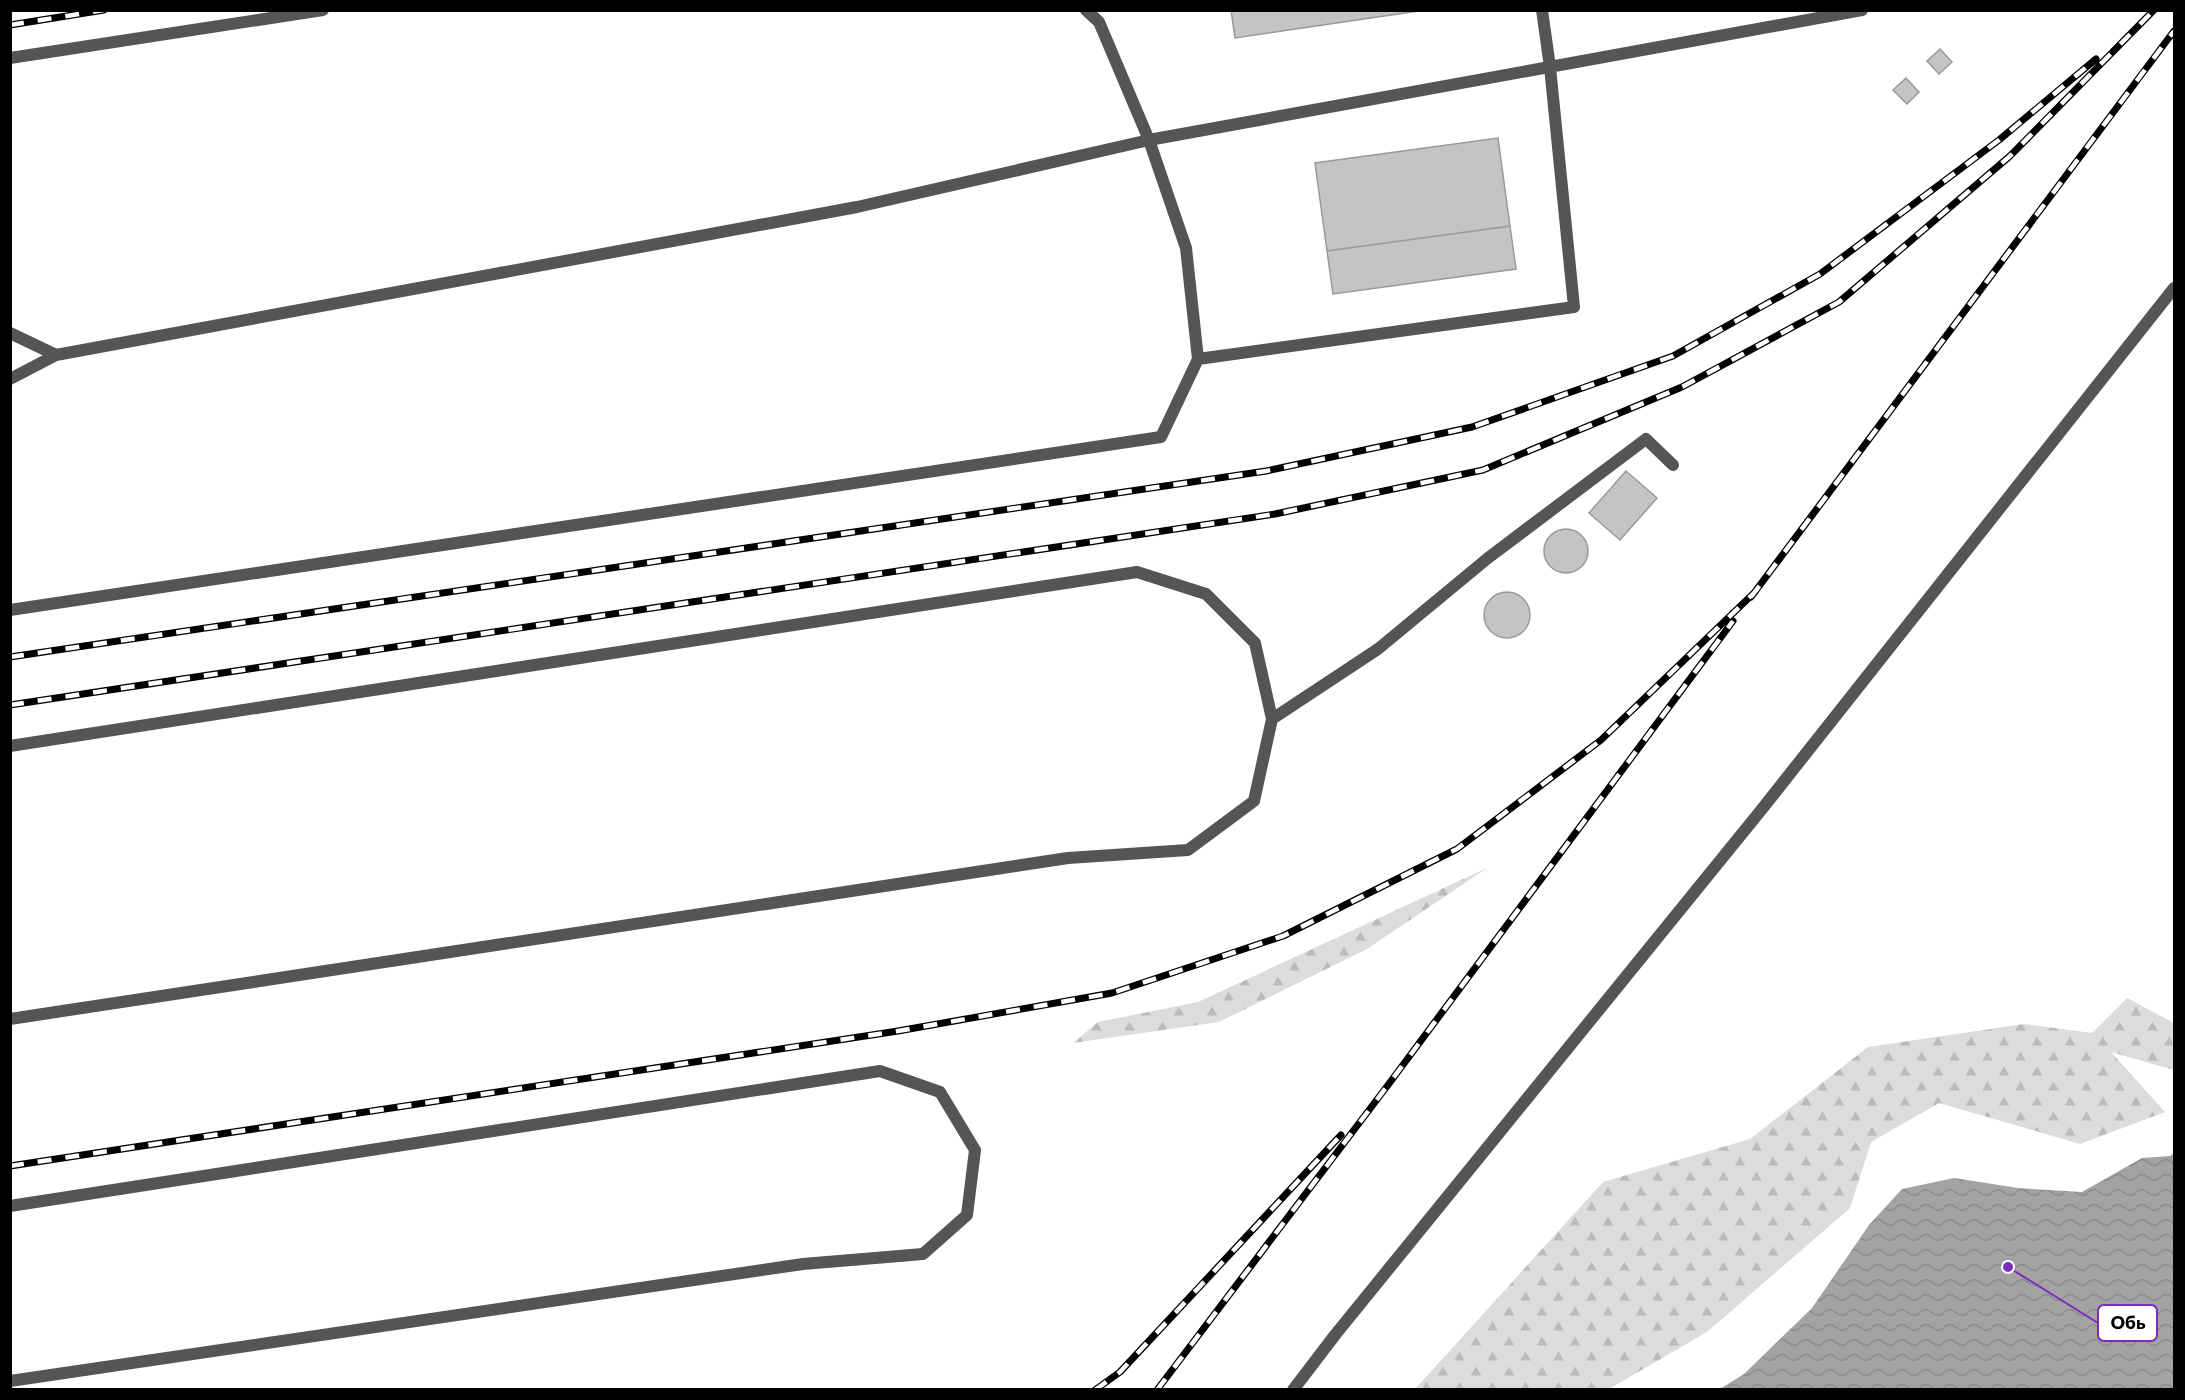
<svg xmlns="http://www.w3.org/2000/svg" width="2185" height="1400" font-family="Commissioner,sans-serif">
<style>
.forest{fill:url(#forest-firs)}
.water{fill:url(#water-waves)}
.building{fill:#c4c4c4;stroke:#999;stroke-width:1.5}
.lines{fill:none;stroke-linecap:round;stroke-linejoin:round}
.service{stroke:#555;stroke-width:12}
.minor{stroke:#555;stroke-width:12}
.rail-casing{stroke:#000;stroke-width:7}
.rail{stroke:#fff;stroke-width:4.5;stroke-dasharray:14;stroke-linecap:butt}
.leader{fill:none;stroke:#7b2cbf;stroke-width:2}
.callout-dot{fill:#7b2cbf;stroke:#fff;stroke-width:2}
.callout{fill:#fff;stroke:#7b2cbf;stroke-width:2}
.callout-label{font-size:18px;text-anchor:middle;font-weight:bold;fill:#000}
</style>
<defs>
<pattern id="forest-firs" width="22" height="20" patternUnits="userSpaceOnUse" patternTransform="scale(1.5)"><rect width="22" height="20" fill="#dcdcdc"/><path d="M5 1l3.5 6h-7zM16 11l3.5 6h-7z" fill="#bbb"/></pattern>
<pattern id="water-waves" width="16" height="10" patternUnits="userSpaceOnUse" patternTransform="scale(1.5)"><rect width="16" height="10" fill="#a3a3a3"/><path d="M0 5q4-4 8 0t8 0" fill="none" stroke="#8b8b8b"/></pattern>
</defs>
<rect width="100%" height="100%" fill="#fff"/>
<path class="forest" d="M1487 868 1367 949 1219 1022 1073 1043 1098 1022 1198 1002Z
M2127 998 2174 1023V1070L2111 1052 2165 1112 2080 1144 1939 1103 1871 1142 1850 1208 1707 1332 1609 1389H1415L1603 1182 1750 1139 1868 1047 2024 1024 2092 1033Z"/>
<path class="water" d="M2174 1153V1389H1720L1744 1374 1812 1308 1869 1225 1902 1189 1954 1178 2018 1188 2082 1192 2142 1158 2170 1156Z"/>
<path class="building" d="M1231 10H1418V11L1235 38Z
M1940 49 1952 62 1939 74 1927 61Z
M1906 78 1919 92 1907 104 1893 90Z
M1498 138 1510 226 1327 251 1315 163Z
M1510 226 1516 269 1333 294 1327 251Z
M1626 471 1657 498 1620 540 1589 513Z
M1544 551a22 22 0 1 1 44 0a22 22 0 1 1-44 0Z
M1484 615a23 23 0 1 1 46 0a23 23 0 1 1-46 0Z"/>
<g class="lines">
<path class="service" d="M10 58 323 10
M10 333 56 355
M1198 359 1574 307 1550 67 1542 10
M10 379 56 355 857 207 1149 140 1862 10
M10 610 1161 437 1198 359 1186 248 1149 140 1099 22 1086 10
M1272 719 1378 649 1488 558 1646 439 1673 465
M10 746 1137 572 1206 594 1255 643 1272 719 1254 801 1188 850 1068 858 10 1019
M10 1206 880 1071 940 1092 975 1150 967 1215 923 1254 803 1264 10 1381"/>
<path class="minor" d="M1293 1390 1335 1335 1762 809 2174 288"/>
<defs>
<path id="rail" d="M10 25 104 10
M1751 597 2174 31
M10 657 1266 471 1472 427 1673 356 1820 274 1999 140 2096 59
M10 705 1275 514 1483 470 1682 387 1839 302 2010 156 2154 10
M10 1166 898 1031 1112 993 1283 936 1457 849 1601 740 1755 592
M1095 1390 1120 1372 1341 1135
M1157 1390 1388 1085 1733 621"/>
</defs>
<use href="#rail" class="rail-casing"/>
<use href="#rail" class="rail"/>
</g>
<path class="leader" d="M2008 1267L2098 1323"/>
<circle class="callout-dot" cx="2008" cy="1267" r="6"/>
<rect class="callout" x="2098" y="1305" width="59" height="36" rx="6"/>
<g class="callout-label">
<text x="2128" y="1329">Обь</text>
</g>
<rect width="2185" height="1400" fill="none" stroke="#000000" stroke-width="24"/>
</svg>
